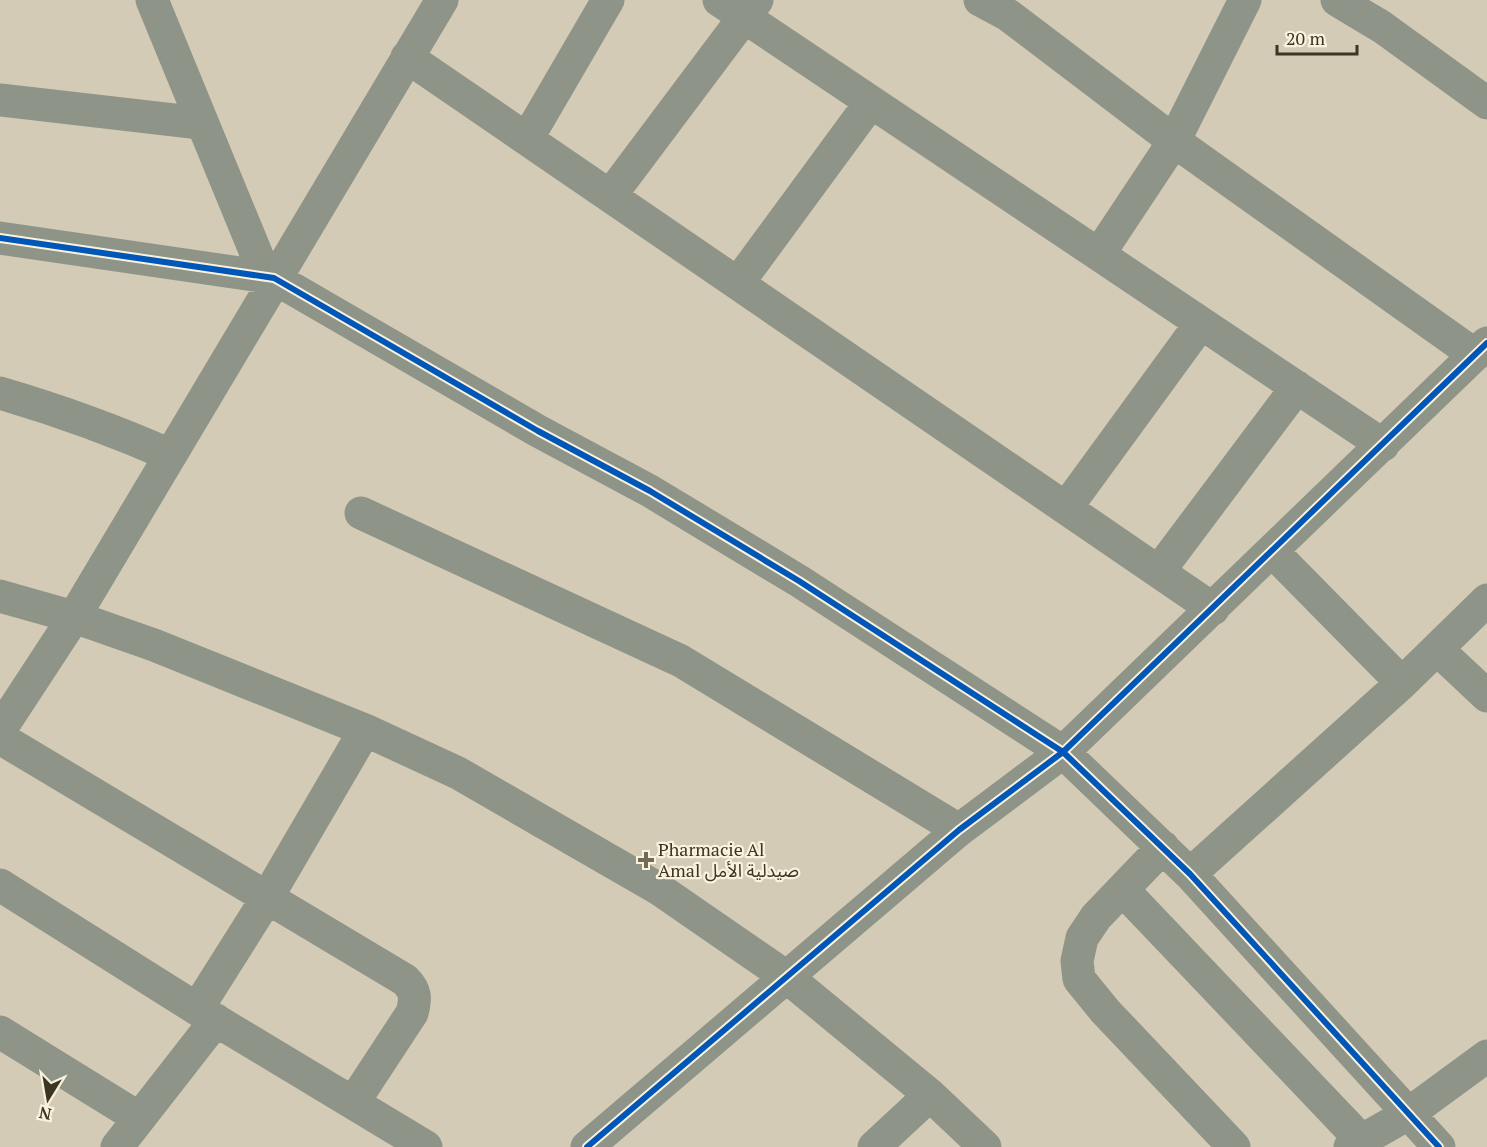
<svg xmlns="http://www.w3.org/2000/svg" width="1487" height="1147" font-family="'PT Serif','Noto Sans Arabic',serif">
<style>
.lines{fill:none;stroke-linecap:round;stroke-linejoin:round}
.minor{stroke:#8e9487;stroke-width:33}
.cycleway-casing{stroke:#fbf2de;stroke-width:10}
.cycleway{stroke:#0057b8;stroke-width:6}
.poi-dot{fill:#716a57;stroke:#fbf2de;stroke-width:2}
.labels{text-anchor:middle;stroke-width:4.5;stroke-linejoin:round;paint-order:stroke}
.poi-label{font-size:18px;fill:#3b3524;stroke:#fbf2de;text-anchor:start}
</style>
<rect width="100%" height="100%" fill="#d4cbb6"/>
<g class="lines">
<path class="minor" d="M152 0 265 275
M719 0 1383 445
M980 0 1008 15 1174 141 1475 355
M1337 0 1382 27 1487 103
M407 57 1213 609
M0 100 200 123
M527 139 608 0
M610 196 757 0
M0 238 274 278 538 431 650 491 799 581 1063 752 1190 874 1439 1147
M1099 254 1174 141 1245 0
M738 283 871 102
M0 393C58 410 114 430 170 455
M1066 508 1201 323
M361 513 681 661 959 830
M1272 551 1402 683
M1159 571 1297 387
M0 596 74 617 154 645 365 730 458 773 659 889 788 978 930 1095 985 1147
M1437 649 1487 696
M0 730 74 617 442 0
M0 738 405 980C416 991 416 998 412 1013L353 1103
M1163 847 1096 917 1082 938 1077 961 1079 979 1105 1011 1234 1147
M1190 874 1402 683 1487 600
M0 885 197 1009 426 1147
M1123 890 1361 1140
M197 1009 267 898 365 730
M0 1032 139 1118
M117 1147 216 1020
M587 1147 959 830 1063 752 1487 343
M874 1147 930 1095
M1350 1147 1408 1114 1487 1056"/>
<defs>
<path id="cycleway" d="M0 238 274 278 538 431 650 491 799 581 1063 752 1190 874 1439 1147
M587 1147 959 830 1063 752 1487 343"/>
</defs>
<use href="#cycleway" class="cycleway-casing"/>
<use href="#cycleway" class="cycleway"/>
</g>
<path class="poi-dot" d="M643 851h6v6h6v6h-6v6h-6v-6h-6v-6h6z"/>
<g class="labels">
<g class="poi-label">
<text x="658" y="856">Pharmacie Al<tspan x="658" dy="21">Amal صيدلية الأمل</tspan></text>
</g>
</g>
<g transform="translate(48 1099) rotate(191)" stroke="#fbf2de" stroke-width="4.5" paint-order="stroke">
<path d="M0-4.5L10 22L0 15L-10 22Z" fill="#3b3524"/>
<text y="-9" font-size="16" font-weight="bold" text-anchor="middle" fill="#3b3524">N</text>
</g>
<path d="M1277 45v9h80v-9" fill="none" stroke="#3b3524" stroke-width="3"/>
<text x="1286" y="45" font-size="18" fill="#3b3524" stroke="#fbf2de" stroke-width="4.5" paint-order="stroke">20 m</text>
</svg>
